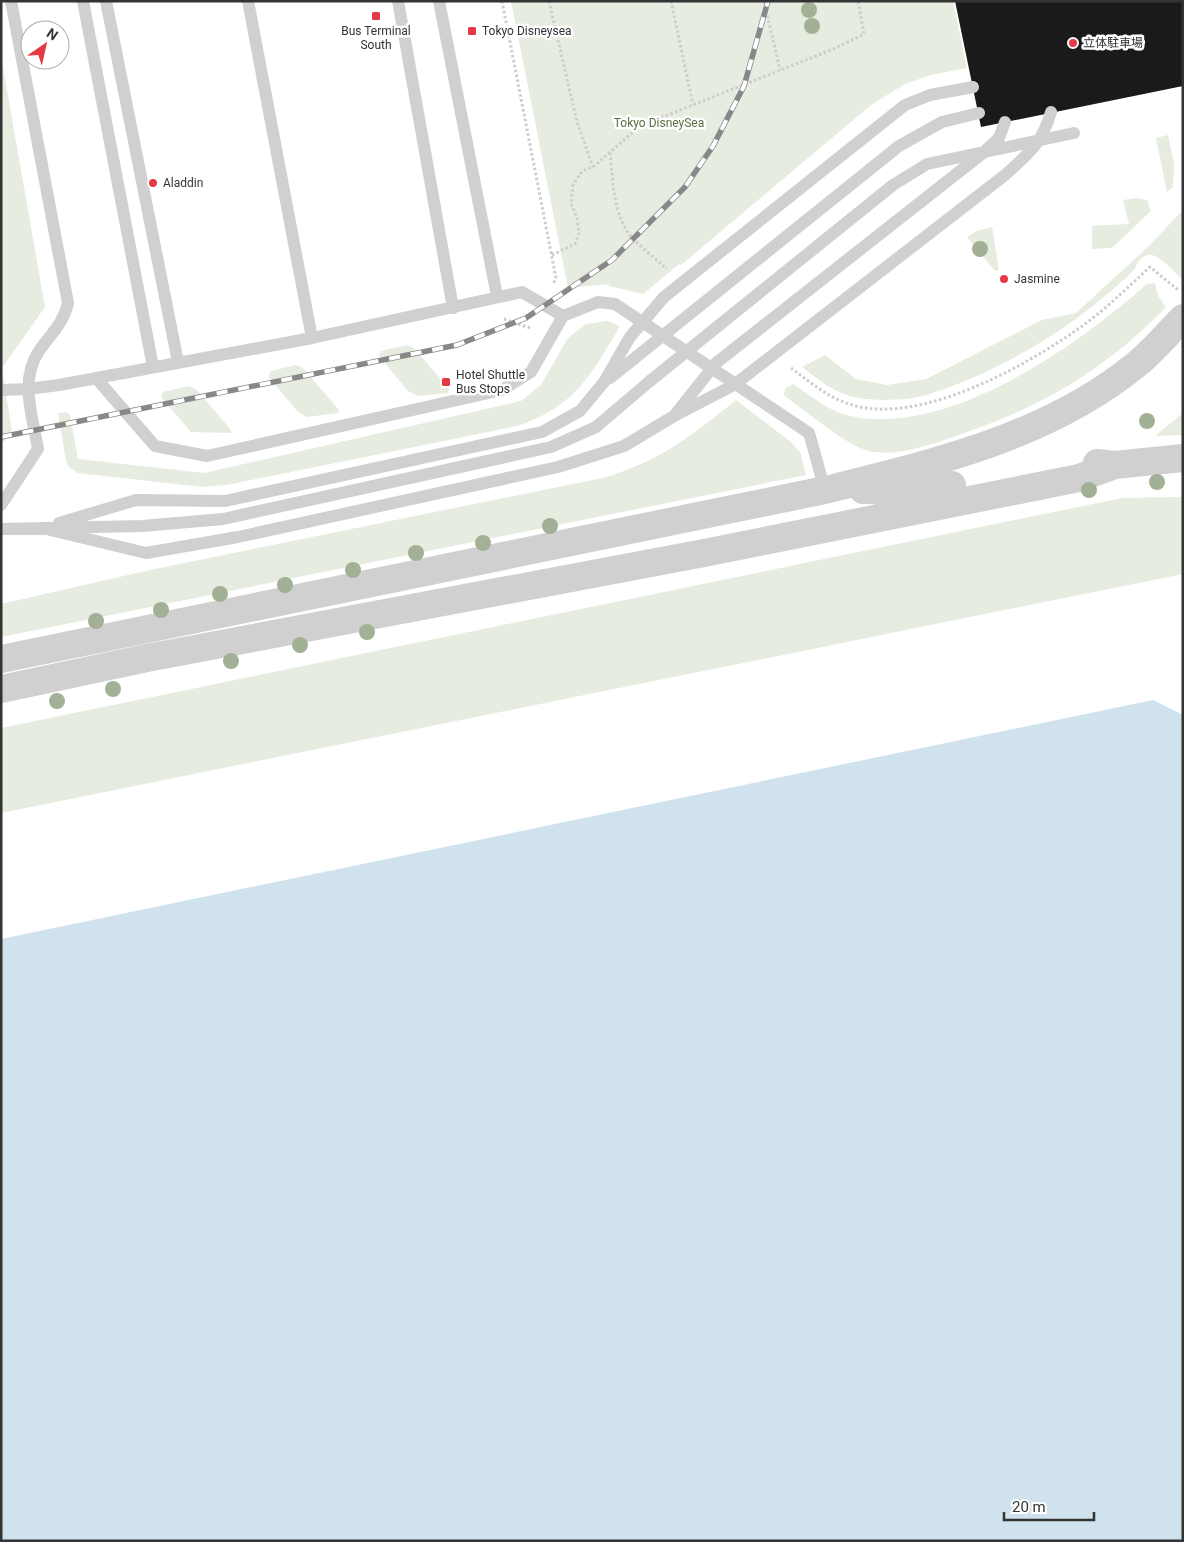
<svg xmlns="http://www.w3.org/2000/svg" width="1184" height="1542" font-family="Roboto,'Noto Sans JP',sans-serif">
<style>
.green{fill:#e6ecdf}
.water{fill:#cfe2ee}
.building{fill:#1a1a1a}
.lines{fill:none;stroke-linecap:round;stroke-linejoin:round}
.path{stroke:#cdcdcd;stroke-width:3;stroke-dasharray:2.5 2.5;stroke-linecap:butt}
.service{stroke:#d0d0d0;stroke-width:12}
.tertiary{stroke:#d0d0d0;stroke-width:28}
.rail-casing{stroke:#888;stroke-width:5.5}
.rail{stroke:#fff;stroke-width:4;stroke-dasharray:11;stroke-linecap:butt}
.service-bridge{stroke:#d0d0d0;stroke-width:12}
.tree{fill:#a2b095}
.poi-dot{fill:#e63946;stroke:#fff;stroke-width:2}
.labels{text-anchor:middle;stroke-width:5;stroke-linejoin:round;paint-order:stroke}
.poi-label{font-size:12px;fill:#333;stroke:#fff;text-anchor:start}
.park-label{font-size:12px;fill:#56703f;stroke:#fff}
</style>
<rect width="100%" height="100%" fill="#fff"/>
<path class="green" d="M511 1H953L967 68 931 75 905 84 871 105 681 265 679 264 643 294 609 286V284L568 288Z
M1 56 45 307 2 368 12 431 1 445Z
M1168 135 1174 164 1173 187 1167 192 1156 138Z
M1137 198 1147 200 1151 211 1112 248 1092 249V226L1129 224 1123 200Z
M1183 210V280C1174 273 1159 253 1148 255 1139 256 1138 265 1133 271 1121 283 1106 295 1093 306 1045 344 984 377 926 395 908 401 864 402 847 395 830 389 816 378 802 367L825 355 856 379 887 385 926 379 1042 320 1076 313 1149 246Z
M992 227 999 270 995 271 967 237 977 231Z
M1155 283 1158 296 1166 307C1101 374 1037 409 950 438 926 446 895 457 869 451 844 444 805 410 783 395L786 388 793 384C810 395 827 410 846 415 945 440 1077 346 1147 284Z
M608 321 620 326C590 376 576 406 517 426L227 485 202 487 78 473 69 467 66 461 58 413 66 412 70 415 78 459 204 473 521 401 541 385 568 338 586 324Z
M407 345 414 348 449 389 448 393 418 396 408 391 379 356 381 351Z
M296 365 303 368 339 410 338 413 307 417 297 411 268 376 271 371Z
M189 386 196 389 231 430V433L191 432 161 397 163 392Z
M736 400 791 442 800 452 806 475 1 637V604L150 570 607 477C664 458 690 437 736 400Z
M1183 413V435L1155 436Z
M1183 497V574L1 813V728L1122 498Z"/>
<path class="water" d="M1153 700 1183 715V1541H1V939Z"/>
<path class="building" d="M955 1H1183V86L981 127Z"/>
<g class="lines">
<path class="path" d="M502 1 556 278 553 285
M549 1 577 122 593 167
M671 1 693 105
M764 1 780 70
M610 153C613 179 613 214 630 235 640 247 655 258 667 269
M552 255 575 244 579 233 577 218 571 203 573 185 582 171 593 167 640 126 836 48 864 34 858 1
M504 319 530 328
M791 368C811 383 831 400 856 406 923 423 1024 367 1078 329 1104 311 1127 288 1150 267L1178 290"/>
<path class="service" d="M83 1 153 367
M106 1 178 362
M248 1 312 338
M398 1 453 308
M439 1 497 296
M96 378 155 446 207 456 502 390 531 372 563 316
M1 390 28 389 59 385 312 338 522 292 563 316 598 302 615 304 809 433 825 490
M1 505 38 449C33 418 19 380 39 351 50 335 64 323 68 303L11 1
M59 523 136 500 225 501 542 432 580 411 604 382
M42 528 146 553 238 537 558 467 624 446 674 416 734 385
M1 529 142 526 223 519 551 447 596 427 650 381"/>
<path class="tertiary" d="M1097 463 1115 465 1183 458
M863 490 920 491 952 485
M1 659 825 490C934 463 1048 437 1137 364 1153 351 1168 333 1183 318
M1 689 147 658 704 553 1079 478 1115 465"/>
<defs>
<path id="rail" d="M1 437 457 345 526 318 612 260 685 187 713 146 744 86 768 1"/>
</defs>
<use href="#rail" class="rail-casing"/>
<use href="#rail" class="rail"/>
<path class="service-bridge" d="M610 378 899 146 942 122 979 113
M650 381 893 185 927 164 1074 133
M604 382 630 337 664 297 905 105 930 95 973 87
M734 385 1005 175C1028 154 1042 144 1051 112
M674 416 716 363 983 153 999 138 1005 122"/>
</g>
<g class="tree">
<circle cx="809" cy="10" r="8"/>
<circle cx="812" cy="26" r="8"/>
<circle cx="980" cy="249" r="8"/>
<circle cx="1147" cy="421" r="8"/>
<circle cx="1157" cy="482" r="8"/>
<circle cx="1089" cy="490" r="8"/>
<circle cx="550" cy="526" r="8"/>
<circle cx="483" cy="543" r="8"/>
<circle cx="416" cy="553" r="8"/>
<circle cx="353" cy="570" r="8"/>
<circle cx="285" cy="585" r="8"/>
<circle cx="220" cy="594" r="8"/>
<circle cx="161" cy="610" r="8"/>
<circle cx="96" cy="621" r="8"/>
<circle cx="367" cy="632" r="8"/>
<circle cx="300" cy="645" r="8"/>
<circle cx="231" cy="661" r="8"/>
<circle cx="113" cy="689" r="8"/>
<circle cx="57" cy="701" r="8"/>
</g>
<g class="poi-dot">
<rect x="371" y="11" width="10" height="10" rx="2.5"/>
<rect x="467" y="26" width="10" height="10" rx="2.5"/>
<circle cx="1073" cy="43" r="5"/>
<circle cx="153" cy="183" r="5"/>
<circle cx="1004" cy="279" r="5"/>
<rect x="441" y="377" width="10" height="10" rx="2.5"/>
</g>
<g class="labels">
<g class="poi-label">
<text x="376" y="35" text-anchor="middle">Bus Terminal<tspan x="376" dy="14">South</tspan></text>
<text x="482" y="35">Tokyo Disneysea</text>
<text x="1083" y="47">立体駐車場</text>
<text x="163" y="187">Aladdin</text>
<text x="1014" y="283">Jasmine</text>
<text x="456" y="379">Hotel Shuttle<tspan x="456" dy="14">Bus Stops</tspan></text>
</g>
<g class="park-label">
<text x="659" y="127">Tokyo DisneySea</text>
</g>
</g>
<rect width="1184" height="1542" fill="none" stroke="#333333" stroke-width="5"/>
<g transform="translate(45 45) rotate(34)"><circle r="24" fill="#ffffff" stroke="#adadad"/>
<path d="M0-4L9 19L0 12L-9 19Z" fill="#e63946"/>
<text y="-8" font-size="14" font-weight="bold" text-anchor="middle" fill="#333333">N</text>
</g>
<path d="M1004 1512v8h90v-8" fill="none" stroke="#333333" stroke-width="2.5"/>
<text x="1012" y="1512" font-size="15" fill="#333333" stroke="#ffffff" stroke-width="4" paint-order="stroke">20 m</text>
</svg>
